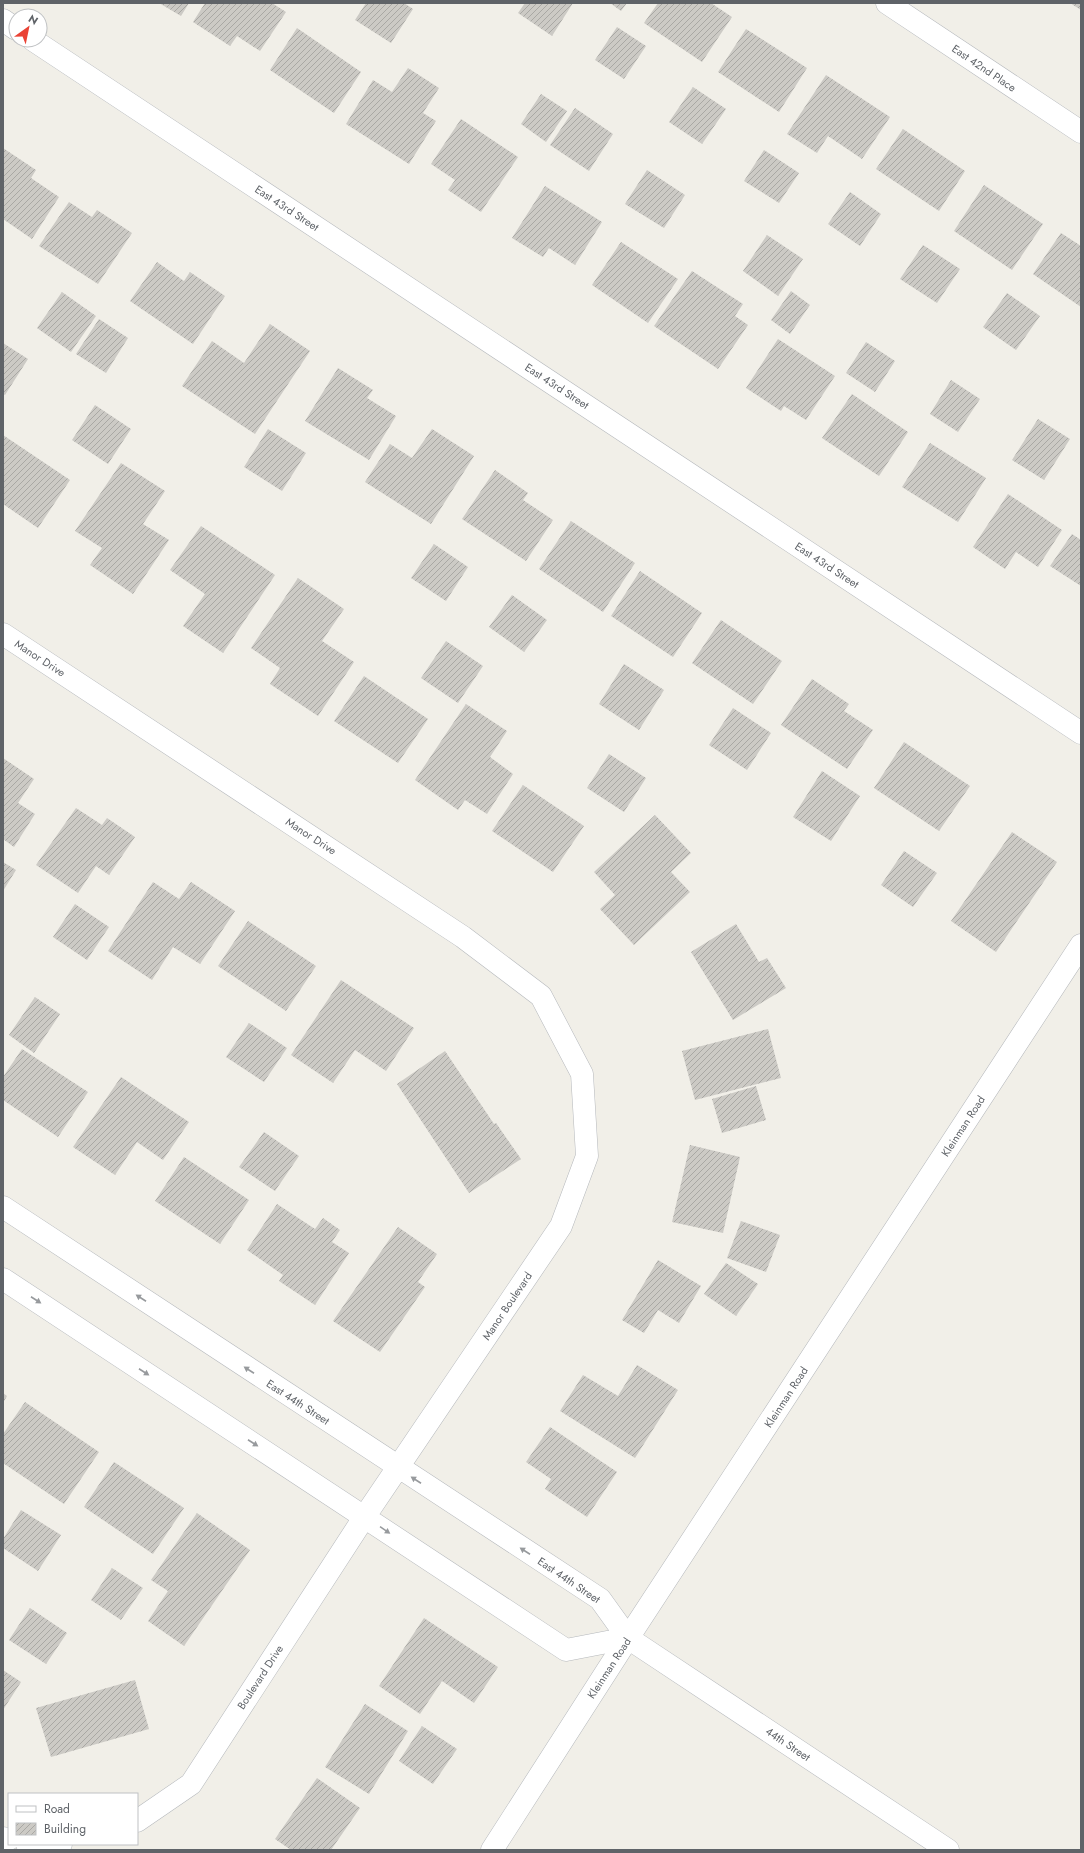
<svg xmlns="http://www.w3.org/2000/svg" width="1084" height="1853" font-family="Jost,sans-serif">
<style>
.building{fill:url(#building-hatch)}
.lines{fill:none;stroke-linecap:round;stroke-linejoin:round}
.minor-casing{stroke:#b5b8bc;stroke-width:23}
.tertiary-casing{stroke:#b5b8bc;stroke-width:23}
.minor{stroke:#fff;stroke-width:22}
.tertiary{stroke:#fff;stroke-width:22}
.oneway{fill:#979a9d}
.labels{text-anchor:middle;stroke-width:3;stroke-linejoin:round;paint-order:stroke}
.street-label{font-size:11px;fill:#5f6368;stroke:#fff}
</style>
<defs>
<pattern id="building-hatch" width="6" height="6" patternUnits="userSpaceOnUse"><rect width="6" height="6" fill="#cccac5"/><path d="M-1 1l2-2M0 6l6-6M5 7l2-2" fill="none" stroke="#a9a8a4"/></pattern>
</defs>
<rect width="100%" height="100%" fill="#f1efe8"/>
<path class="building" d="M159 3H189L181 16Z
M205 3H272L286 12 260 51 237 36 230 46 193 22Z
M366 3H404L413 9 391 43 355 20Z
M525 3H573L552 36 518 13Z
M610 3H627L621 11Z
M658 3H711L732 17 702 62 644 23Z
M1070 3H1081V10Z
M617 27 646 46 624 79 595 60Z
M297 28 361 72 334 113 270 70Z
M746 29 807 68 779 112 718 72Z
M408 68 439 88 423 113 436 121 409 164 346 124 373 80 392 92Z
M826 75 890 117 862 159 828 136 817 153 787 134Z
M693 87 726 109 702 144 669 122Z
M541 94 567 111 546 142 521 124Z
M575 108 613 134 589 171 550 145Z
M461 119 518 157 481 212 448 190 455 180 431 164Z
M903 129 965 171 939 211 876 169Z
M3 148 36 170 31 178 59 197 32 239 3 219Z
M764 150 799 173 779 203 744 181Z
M647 170 685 195 664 228 625 204Z
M984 185 1043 224 1012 270 954 231Z
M545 186 602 222 575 265 549 248 543 257 512 238Z
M850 192 881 214 860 246 828 224Z
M69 202 92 217 97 210 132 233 98 284 39 246Z
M1061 233 1081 246V307L1033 274Z
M767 235 803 259 778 296 743 271Z
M621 242 678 279 648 323 592 285Z
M923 245 960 269 937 303 900 279Z
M157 262 184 281 190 272 225 296 193 344 130 301Z
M692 271 743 304 735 316 748 325 718 369 654 326Z
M791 291 810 305 790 334 771 320Z
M62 292 96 316 71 352 37 328Z
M1007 293 1040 316 1016 350 983 327Z
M99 319 128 338 106 373 76 354Z
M270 324 310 351 255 434 182 386 212 341 244 363Z
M778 339 835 376 806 420 784 406 781 411 746 388Z
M866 342 895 361 875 392 846 373Z
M3 343 28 359 5 395 3 394Z
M338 368 373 390 367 398 396 416 369 460 305 421Z
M951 380 980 399 958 432 930 414Z
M852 394 908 432 879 476 822 438Z
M95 405 131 429 108 464 72 440Z
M1038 419 1070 439 1044 480 1012 460Z
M268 429 306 453 282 491 244 467Z
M432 429 474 456 431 524 365 482 390 444 412 458Z
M3 435 70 480 38 528 3 504Z
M930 443 986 478 958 522 902 487Z
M121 463 165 491 143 524 169 540 133 594 90 565 102 548 75 531Z
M495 470 528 493 523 500 553 520 526 561 462 519Z
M1008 494 1062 530 1038 567 1016 552 1005 569 973 547Z
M571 521 635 563 603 612 539 569Z
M201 526 275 575 223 653 183 626 205 594 170 570Z
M1072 534 1081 540V586L1050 566Z
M434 544 468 567 446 601 411 578Z
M640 571 702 613 673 657 611 616Z
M298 578 344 609 322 641 354 662 318 716 270 684 280 668 251 648Z
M512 595 547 620 524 652 489 627Z
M721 620 782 661 753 704 692 663Z
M446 641 483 666 458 703 421 678Z
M624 664 664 690 639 730 599 704Z
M364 676 428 719 398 763 334 721Z
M812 679 849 704 844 711 873 730 847 769 781 725Z
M466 704 507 731 490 757 513 774 487 814 465 800 458 810 415 780Z
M733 708 771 733 747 770 709 745Z
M904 742 970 786 939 831 874 788Z
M609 754 646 778 624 812 587 788Z
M3 758 34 779 18 803 35 814 14 847 3 839Z
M822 771 860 796 831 841 793 817Z
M523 785 584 826 553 872 492 831Z
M76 808 102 825 107 818 135 837 109 875 96 866 78 893 36 865Z
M655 815 691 853 671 872 690 892 634 945 600 909 615 895 594 872Z
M1012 832 1057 862 996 952 951 921Z
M904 851 937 873 913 907 881 885Z
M3 862 16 870 3 891Z
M153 882 179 899 191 882 235 911 200 964 173 947 152 980 108 951Z
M75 904 109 927 87 960 53 937Z
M248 921 316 966 286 1011 218 966Z
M736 924 759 962 767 958 786 988 733 1020 691 952Z
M341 980 414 1028 386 1071 355 1050 333 1083 291 1055Z
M35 997 60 1014 34 1053 9 1035Z
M249 1023 287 1048 264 1082 226 1057Z
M768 1029 781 1078 695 1100 682 1051Z
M22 1049 88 1092 58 1137 3 1100V1077Z
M445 1051 494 1124 496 1123 521 1159 469 1193 397 1084Z
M121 1077 189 1122 163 1160 137 1142 115 1175 73 1147Z
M756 1086 766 1120 722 1133 712 1099Z
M264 1132 299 1156 275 1191 239 1167Z
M690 1145 740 1157 723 1233 672 1222Z
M184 1157 249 1200 220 1244 155 1201Z
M277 1204 315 1229 323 1218 340 1230 332 1242 349 1253 315 1305 279 1281 283 1275 247 1250Z
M741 1221 780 1235 766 1272 727 1258Z
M398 1227 437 1254 418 1282 425 1287 380 1352 333 1321Z
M658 1260 701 1286 679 1323 658 1310 644 1333 622 1320Z
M726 1263 758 1284 736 1316 704 1294Z
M637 1365 678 1390 635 1458 560 1411 583 1375 618 1396Z
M3 1393 7 1396 3 1403Z
M25 1402 99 1452 64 1504 3 1463V1434Z
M550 1427 617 1472 587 1517 545 1489 551 1479 526 1462Z
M114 1462 184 1508 153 1554 84 1507Z
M21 1510 61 1535 38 1571 3 1548V1539Z
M197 1513 250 1550 184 1646 148 1621 168 1591 151 1580Z
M112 1568 143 1588 121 1620 91 1600Z
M30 1608 67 1633 46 1664 9 1640Z
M424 1618 498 1667 474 1703 442 1681 420 1714 379 1686Z
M3 1670 21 1682 3 1710Z
M135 1680 149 1729 51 1757 36 1708Z
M365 1704 408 1731 369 1794 325 1767Z
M422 1726 457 1749 433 1784 399 1761Z
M317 1778 360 1808 331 1850H291L275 1839Z"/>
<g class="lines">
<defs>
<path id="minor" d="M887 3 1081 132
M3 20 16 29
M33 40 1081 733
M3 634 463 937 541 996 582 1074 587 1156 561 1226 365 1516 191 1784 137 1821
M3 1207 600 1599 628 1638 948 1850
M3 1279 566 1650 628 1638
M3 1838 9 1839
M27 1844 43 1848 61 1844"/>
<path id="tertiary" d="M492 1850 628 1638 1081 945"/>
</defs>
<use href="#minor" class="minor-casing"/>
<use href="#tertiary" class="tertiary-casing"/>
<use href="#minor" class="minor"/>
<use href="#tertiary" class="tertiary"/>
</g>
<defs><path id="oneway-solid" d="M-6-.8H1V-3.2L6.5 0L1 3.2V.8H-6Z"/></defs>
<g class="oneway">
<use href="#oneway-solid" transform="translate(141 1298) rotate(-147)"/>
<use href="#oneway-solid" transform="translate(36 1300) rotate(33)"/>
<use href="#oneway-solid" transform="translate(249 1370) rotate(-147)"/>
<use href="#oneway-solid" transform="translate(144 1372) rotate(33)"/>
<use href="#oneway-solid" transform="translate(253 1443) rotate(33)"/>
<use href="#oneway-solid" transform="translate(416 1480) rotate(-147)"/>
<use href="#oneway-solid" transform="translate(385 1530) rotate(34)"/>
<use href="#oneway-solid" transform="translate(525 1551) rotate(-147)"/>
</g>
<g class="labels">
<g class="street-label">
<text transform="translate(984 68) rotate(34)" y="4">East 42nd Place</text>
<text transform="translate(287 208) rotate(33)" y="4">East 43rd Street</text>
<text transform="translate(557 386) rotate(33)" y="4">East 43rd Street</text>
<text transform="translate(827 565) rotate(33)" y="4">East 43rd Street</text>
<text transform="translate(40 658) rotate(33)" y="4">Manor Drive</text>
<text transform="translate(311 836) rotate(33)" y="4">Manor Drive</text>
<text transform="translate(963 1126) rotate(-57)" y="4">Kleinman Road</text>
<text transform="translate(507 1306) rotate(-56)" y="4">Manor Boulevard</text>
<text transform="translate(786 1397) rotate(-57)" y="4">Kleinman Road</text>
<text transform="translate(298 1402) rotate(33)" y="4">East 44th Street</text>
<text transform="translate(569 1580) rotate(34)" y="4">East 44th Street</text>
<text transform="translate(609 1668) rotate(-57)" y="4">Kleinman Road</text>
<text transform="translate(260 1677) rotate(-57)" y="4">Boulevard Drive</text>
<text transform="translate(788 1744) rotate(34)" y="4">44th Street</text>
</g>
</g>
<rect width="1084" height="1853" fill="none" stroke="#5f6368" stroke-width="8"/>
<rect x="8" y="1793" width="130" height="52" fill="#ffffff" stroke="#bfc1c3"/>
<rect x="16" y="1806" width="20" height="6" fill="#ffffff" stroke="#bfc1c3"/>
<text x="44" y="1813" font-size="12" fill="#5f6368">Road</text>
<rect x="16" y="1823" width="20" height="12" fill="url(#building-hatch)" stroke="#bfc1c3"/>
<text x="44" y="1833" font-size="12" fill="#5f6368">Building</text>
<g transform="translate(28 28) rotate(33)"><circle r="19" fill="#ffffff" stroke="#bfc1c3"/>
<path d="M0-3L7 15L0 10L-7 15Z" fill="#ea4335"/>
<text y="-6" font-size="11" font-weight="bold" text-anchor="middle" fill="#5f6368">N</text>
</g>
</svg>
